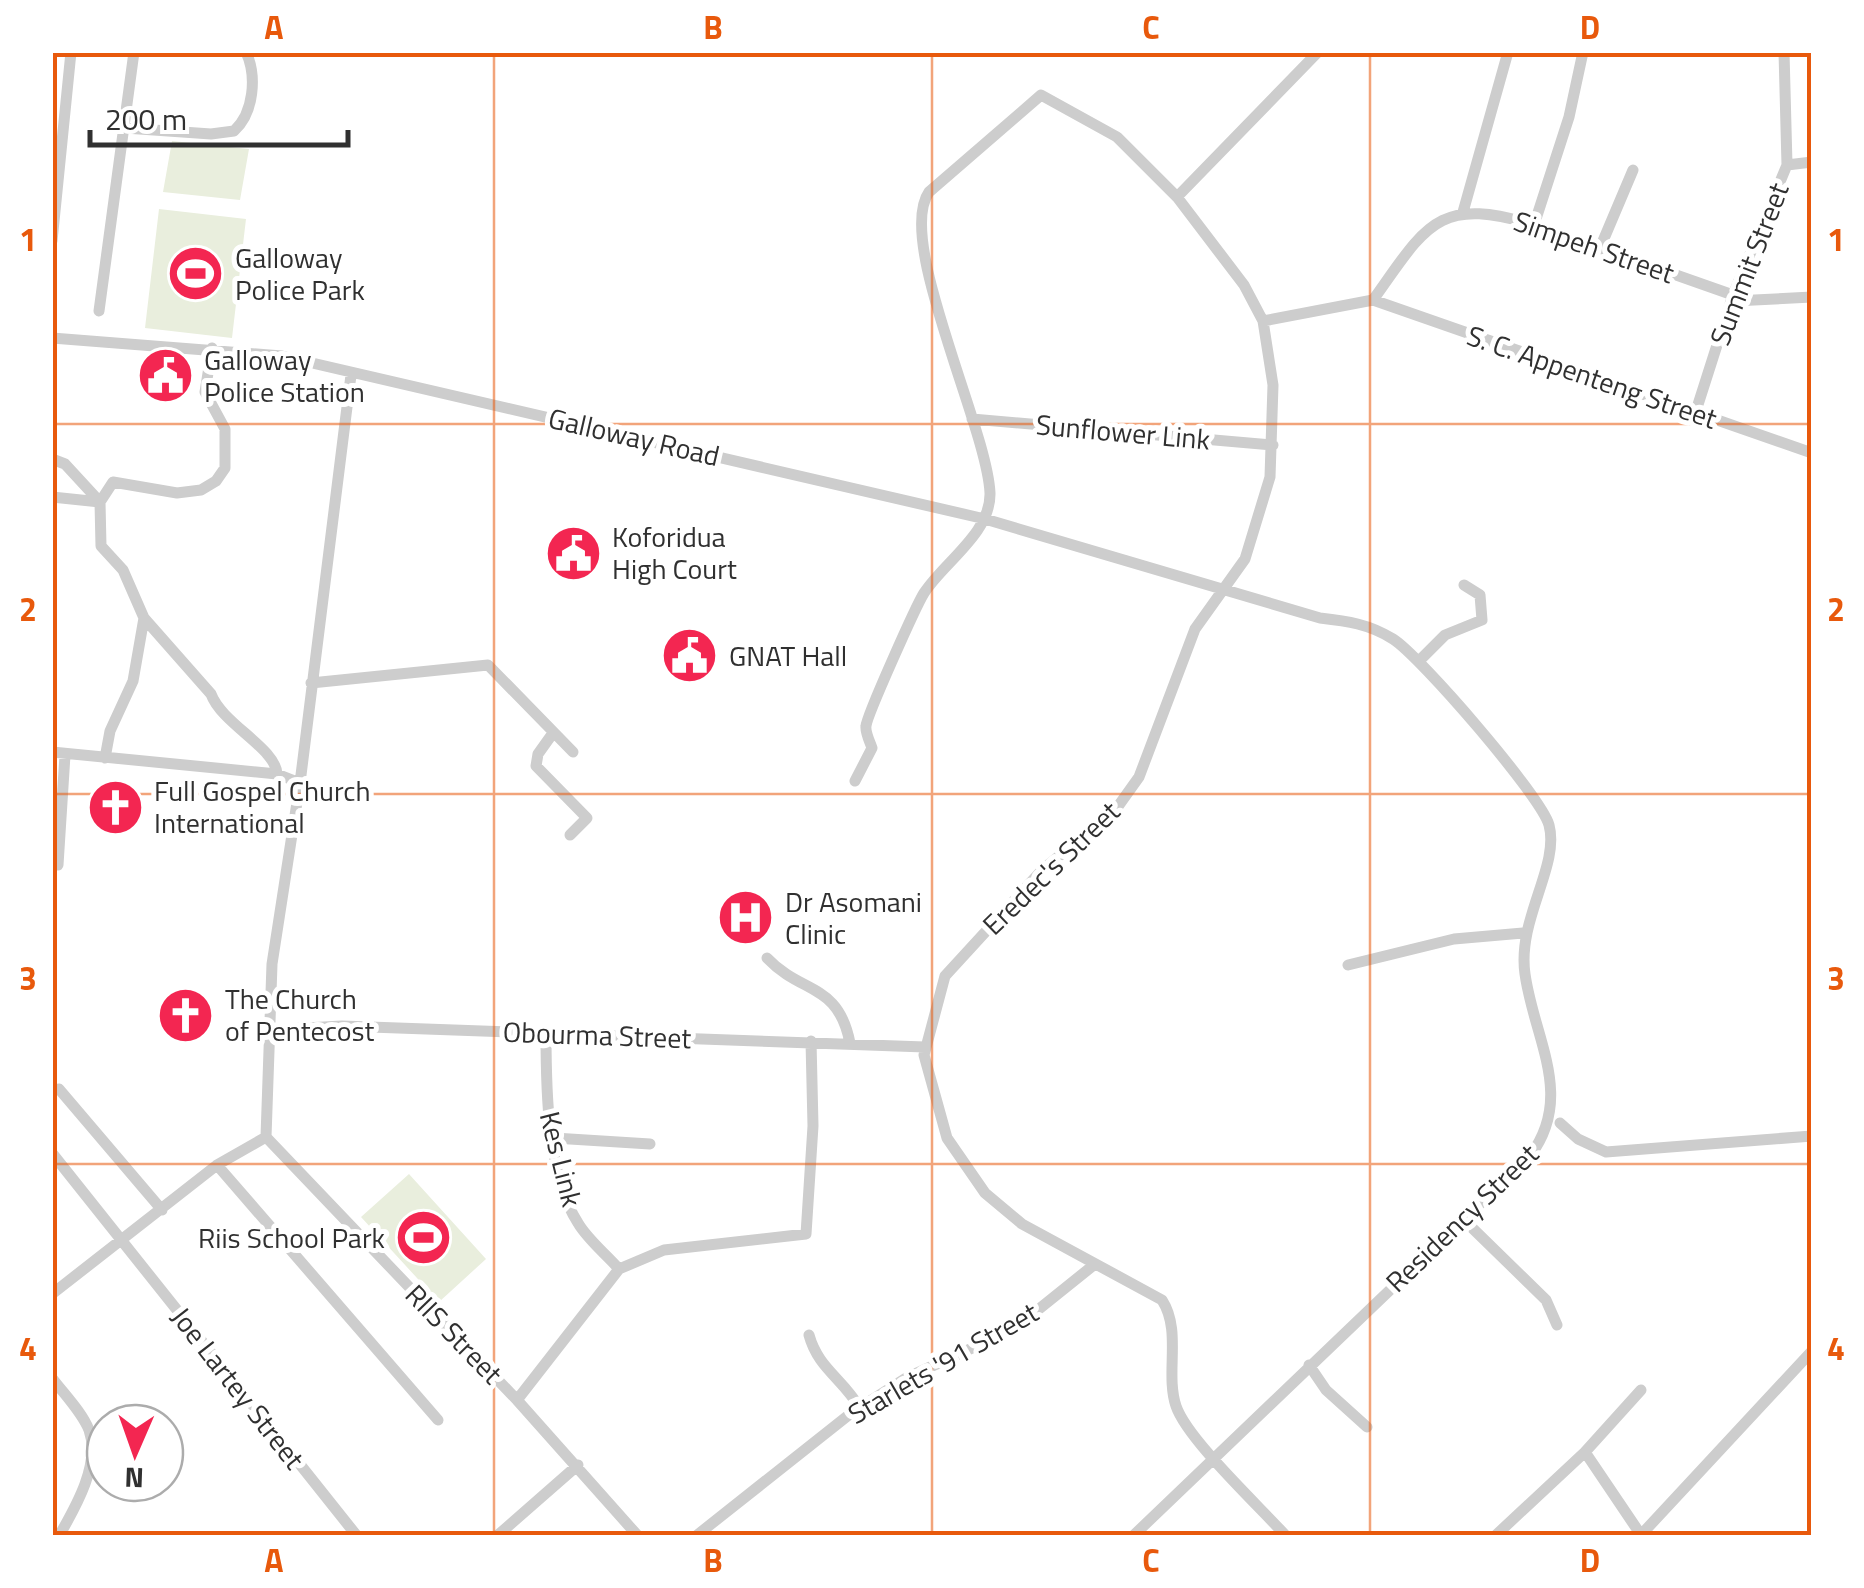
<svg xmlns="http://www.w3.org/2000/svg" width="1864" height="1588" font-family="'Titillium Web',sans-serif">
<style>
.green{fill:#e9eedd}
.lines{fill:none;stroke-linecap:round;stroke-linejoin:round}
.minor{stroke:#cdcdcd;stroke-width:11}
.grid{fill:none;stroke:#e8590c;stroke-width:2.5;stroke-opacity:0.55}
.labels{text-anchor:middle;stroke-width:10;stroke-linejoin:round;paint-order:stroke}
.street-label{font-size:28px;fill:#303030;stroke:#fff}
.poi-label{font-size:28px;fill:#303030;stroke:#fff;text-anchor:start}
.neatline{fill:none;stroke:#e8590c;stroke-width:4}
.grid-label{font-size:32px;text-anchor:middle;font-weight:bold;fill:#e8590c}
</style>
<rect width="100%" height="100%" fill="#fff"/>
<path class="green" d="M172 141 249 149 240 200 163 192Z
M159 209 246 219 232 338 145 328Z
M409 1174 486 1259 439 1302 361 1217Z"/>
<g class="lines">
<path class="minor" d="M125 128 211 134 234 131C254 113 257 76 246 52
M1787 165 1812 162
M1177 197 1318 52
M1463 212 1508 52
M1534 225 1569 117 1583 52
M52 241 71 52
M1600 248 1633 170
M1373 300 1812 453
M1373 300C1426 226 1437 195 1534 225L1733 295
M1734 301 1812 297
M99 311 134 52
M1263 321 1373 300
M52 338 282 356 985 519 1320 618C1347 621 1369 624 1393 639 1420 656 1541 796 1549 825 1560 866 1517 919 1525 974 1534 1039 1575 1096 1530 1156L1133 1536
M1695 414 1733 295 1787 165 1784 52
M972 419 1273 445
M52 459 65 464 100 502 101 546 123 570 144 618 211 694C222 724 276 748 277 774
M52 497 100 502 113 482 177 493 201 490 216 481 225 468V429L205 392 212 348
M1420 660 1445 635 1482 620 1480 595 1464 585
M311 683 488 665 573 752
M553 733 538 754 536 766 587 818 570 835
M52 752 277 774 300 783
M105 758 110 731 133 681 144 618
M855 781 872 748C870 742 865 732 866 726 867 715 916 606 924 593 944 562 991 533 990 493 987 427 895 240 929 192L1041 95 1117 137 1177 197 1244 285 1263 321 1273 385 1270 477 1245 559 1195 629 1139 777 1114 812 1043 869 945 976 924 1055 947 1138 985 1193 1022 1224 1162 1300C1182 1331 1165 1373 1176 1406 1187 1439 1259 1506 1286 1536
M58 865 65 755
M767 958C802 995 838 982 850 1043
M1348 965 1454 939 1523 933
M269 1030 342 1026 925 1047
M546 1033C546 1089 547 1175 578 1223 588 1240 606 1254 619 1269
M59 1089 162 1210
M1560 1123 1578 1139 1606 1152 1812 1136
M266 1137 272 964 300 783 351 375
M266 1137 517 1400 638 1536
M554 1138 650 1144
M52 1153 357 1536
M217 1165 438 1420
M1463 1219 1546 1300 1557 1325
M52 1294 217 1165 266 1137
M809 1335C818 1368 842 1378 860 1408
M1309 1365 1326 1390 1367 1427
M52 1378C64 1394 82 1412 89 1430 101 1464 75 1508 59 1536
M517 1400 619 1269 664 1250 806 1234 813 1126 811 1041
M1585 1452 1641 1535
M497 1536 578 1465
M696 1536 850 1414 908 1377 990 1340 1039 1309 1095 1264
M1495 1536 1585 1452 1641 1390
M1640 1536 1812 1351"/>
</g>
<path class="grid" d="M494 52V1536M932 52V1536M1370 52V1536M52 424H1812M52 794H1812M52 1164H1812"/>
<defs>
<symbol id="stadium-disc" viewBox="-11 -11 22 22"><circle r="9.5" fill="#f32651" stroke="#fff"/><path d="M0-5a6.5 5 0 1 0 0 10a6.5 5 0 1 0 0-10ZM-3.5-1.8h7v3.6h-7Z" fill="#fff"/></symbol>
<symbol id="civic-disc" viewBox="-11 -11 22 22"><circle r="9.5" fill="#f32651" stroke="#fff"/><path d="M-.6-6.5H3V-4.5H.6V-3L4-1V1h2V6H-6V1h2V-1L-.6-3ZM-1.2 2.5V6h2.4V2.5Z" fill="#fff"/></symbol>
<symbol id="church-disc" viewBox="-11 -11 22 22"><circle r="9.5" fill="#f32651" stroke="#fff"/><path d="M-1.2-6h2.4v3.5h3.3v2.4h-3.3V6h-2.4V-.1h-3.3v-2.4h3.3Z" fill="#fff"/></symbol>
<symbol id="hospital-disc" viewBox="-11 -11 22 22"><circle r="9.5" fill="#f32651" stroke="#fff"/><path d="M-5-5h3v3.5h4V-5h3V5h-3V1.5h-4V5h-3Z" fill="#fff"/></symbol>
</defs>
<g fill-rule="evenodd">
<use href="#stadium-disc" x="164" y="242" width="63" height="63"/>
<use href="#civic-disc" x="134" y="344" width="63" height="63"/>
<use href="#civic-disc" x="542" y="522" width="63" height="63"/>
<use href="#civic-disc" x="658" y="624" width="63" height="63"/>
<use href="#church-disc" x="84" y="776" width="63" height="63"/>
<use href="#hospital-disc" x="714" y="886" width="63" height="63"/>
<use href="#church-disc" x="154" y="984" width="63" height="63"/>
<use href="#stadium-disc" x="392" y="1206" width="63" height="63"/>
</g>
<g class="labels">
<g class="street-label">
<text transform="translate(1594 247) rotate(19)" y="10">Simpeh Street</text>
<text transform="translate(1749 264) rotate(-69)" y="10">Summit Street</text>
<text transform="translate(1592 377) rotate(19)" y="10">S. C. Appenteng Street</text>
<text transform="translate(1123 432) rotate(5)" y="10">Sunflower Link</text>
<text transform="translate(634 437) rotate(13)" y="10">Galloway Road</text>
<text transform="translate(1051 868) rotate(-44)" y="10">Eredec's Street</text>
<text transform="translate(597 1035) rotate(2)" y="10">Obourma Street</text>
<text transform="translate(561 1159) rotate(76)" y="10">Kes Link</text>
<text transform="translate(1462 1218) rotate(-44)" y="10">Residency Street</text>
<text transform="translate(454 1334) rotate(46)" y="10">RIIS Street</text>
<text transform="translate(943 1363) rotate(-30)" y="10">Starlets '91 Street</text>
<text transform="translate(238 1388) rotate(52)" y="10">Joe Lartey Street</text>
</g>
<g class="poi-label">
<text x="235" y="268">Galloway<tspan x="235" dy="32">Police Park</tspan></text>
<text x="204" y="370">Galloway<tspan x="204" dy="32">Police Station</tspan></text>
<text x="612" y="547">Koforidua<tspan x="612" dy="32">High Court</tspan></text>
<text x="729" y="666">GNAT Hall</text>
<text x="154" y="801">Full Gospel Church<tspan x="154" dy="32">International</tspan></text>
<text x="785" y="912">Dr Asomani<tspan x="785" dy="32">Clinic</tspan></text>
<text x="225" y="1009">The Church<tspan x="225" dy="32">of Pentecost</tspan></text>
<text x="385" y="1248" text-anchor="end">Riis School Park</text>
</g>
</g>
<rect width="1864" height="1588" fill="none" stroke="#ffffff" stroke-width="110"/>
<g transform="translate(135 1453) rotate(182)"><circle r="48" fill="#ffffff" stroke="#acacac" stroke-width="2.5"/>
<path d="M0-8L18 38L0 25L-18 38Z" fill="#f32651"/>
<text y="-15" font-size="28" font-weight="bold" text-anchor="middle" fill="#303030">N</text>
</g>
<path d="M90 130v15h258v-15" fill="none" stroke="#303030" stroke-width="5"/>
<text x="105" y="130" font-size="30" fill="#303030" stroke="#ffffff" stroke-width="8" paint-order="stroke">200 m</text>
<rect x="55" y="55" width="1754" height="1478" class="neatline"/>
<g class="grid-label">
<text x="274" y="39">A</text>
<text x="713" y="39">B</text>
<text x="1151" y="39">C</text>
<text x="1590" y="39">D</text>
<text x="28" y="251">1</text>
<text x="1836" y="251">1</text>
<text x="28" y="621">2</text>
<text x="1836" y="621">2</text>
<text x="28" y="990">3</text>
<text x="1836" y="990">3</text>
<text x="28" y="1360">4</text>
<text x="1836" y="1360">4</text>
<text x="274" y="1572">A</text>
<text x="713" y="1572">B</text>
<text x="1151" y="1572">C</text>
<text x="1590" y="1572">D</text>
</g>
</svg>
